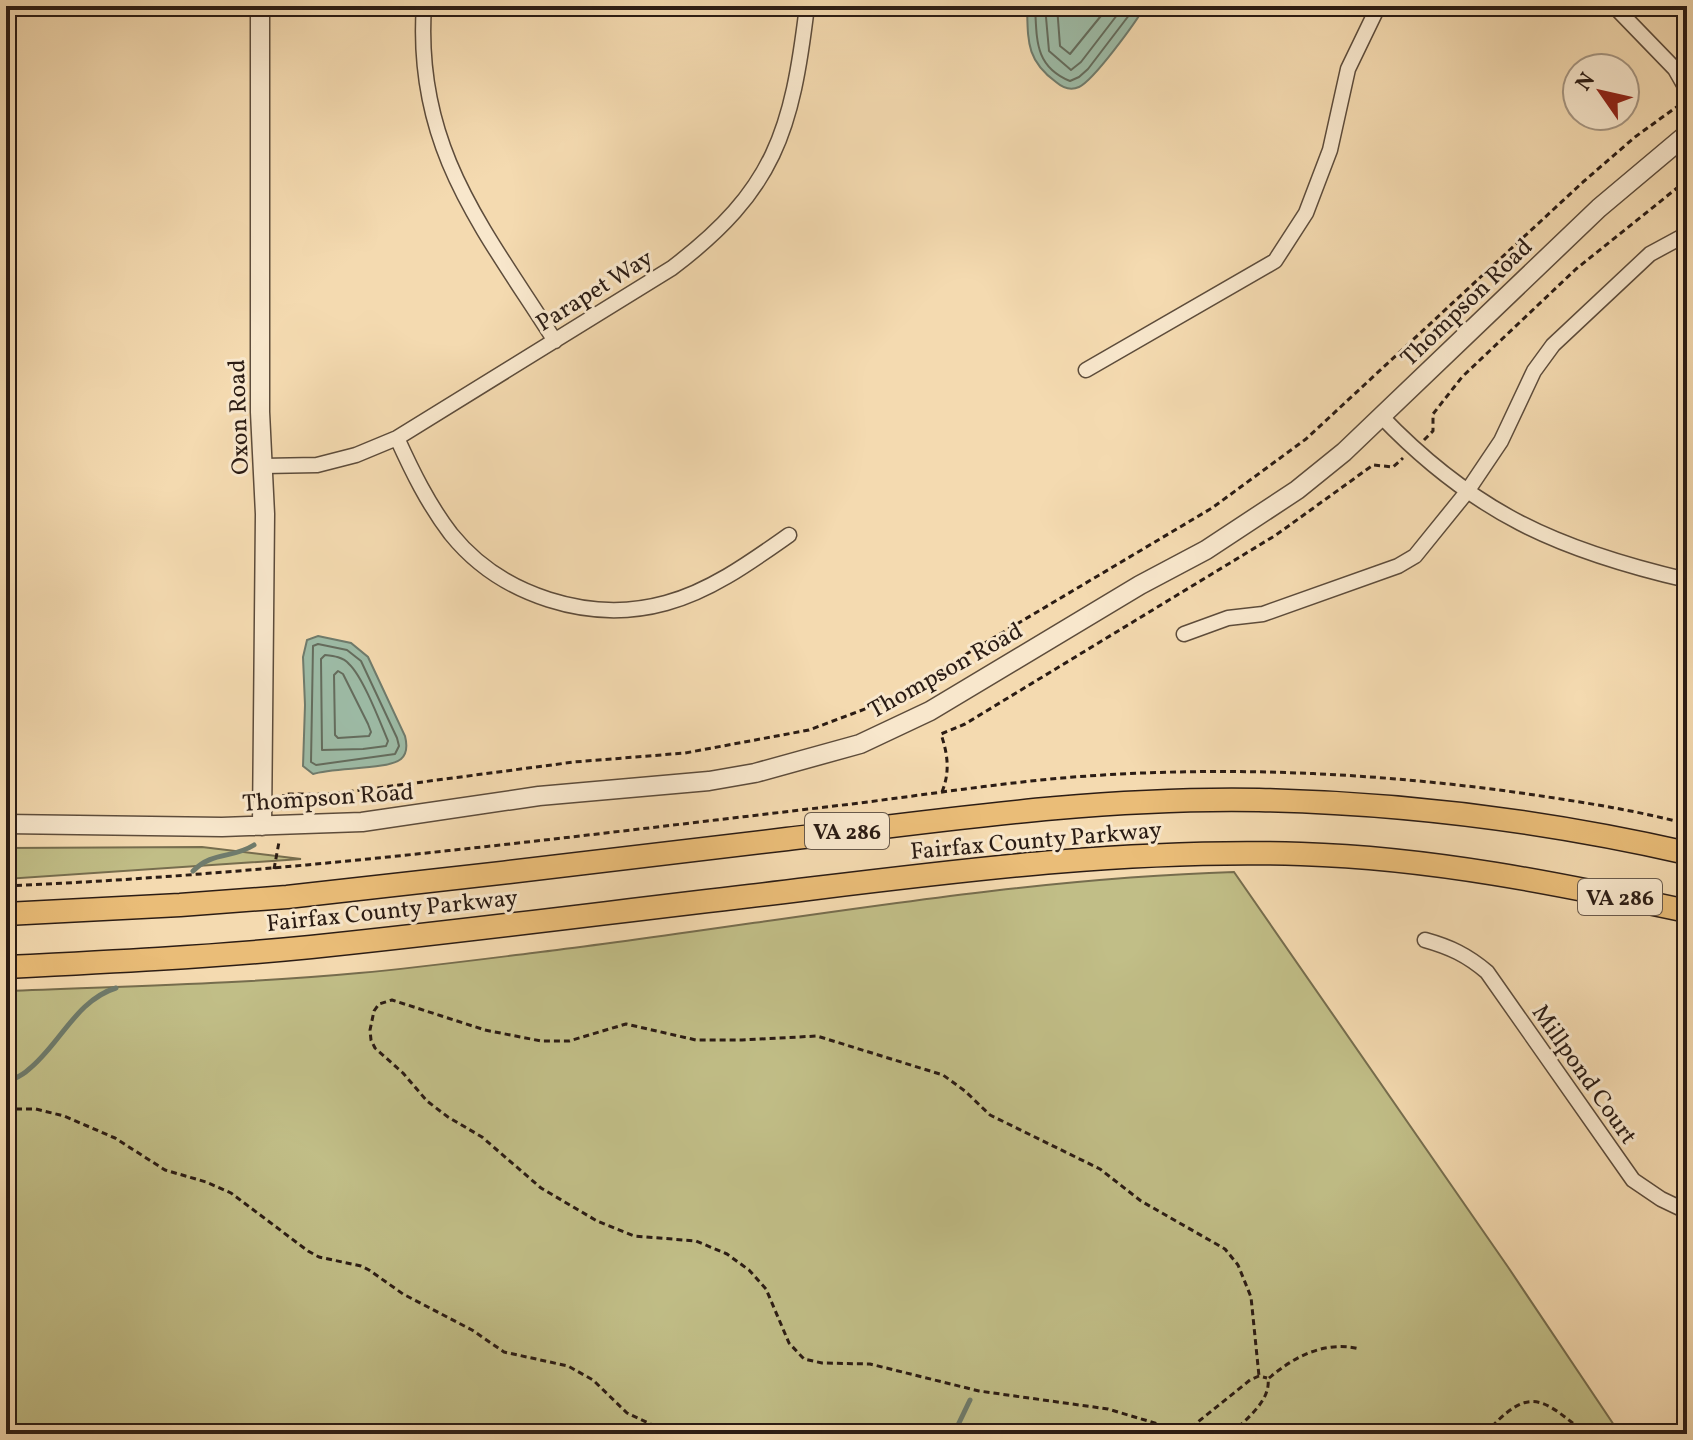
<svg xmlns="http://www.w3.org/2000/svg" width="1693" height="1440" font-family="Vollkorn,serif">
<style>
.green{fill:#c1be87;stroke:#766d4e;stroke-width:2}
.water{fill:#9dbba6;stroke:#6f7b6c;stroke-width:2}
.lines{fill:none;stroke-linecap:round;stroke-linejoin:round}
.shore{stroke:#646c5d;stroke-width:2}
.stream{stroke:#6f7b6c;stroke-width:5}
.minor-casing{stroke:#5d4c3b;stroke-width:17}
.tertiary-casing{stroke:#5d4c3b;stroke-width:21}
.trunk-casing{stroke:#2b1c14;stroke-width:25}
.path{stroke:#2b1c14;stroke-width:3;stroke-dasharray:6 4;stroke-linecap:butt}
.minor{stroke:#f8e7cc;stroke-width:14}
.tertiary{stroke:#f8e7cc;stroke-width:18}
.trunk{stroke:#eabd78;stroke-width:22}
.labels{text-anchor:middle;stroke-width:6;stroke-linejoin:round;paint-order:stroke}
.shield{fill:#f8e7cc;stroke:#68594b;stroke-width:2}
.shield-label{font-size:22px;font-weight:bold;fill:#2b1c14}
.street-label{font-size:24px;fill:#2b1c14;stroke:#f8e7cc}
</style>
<rect width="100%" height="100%" fill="#f4dab0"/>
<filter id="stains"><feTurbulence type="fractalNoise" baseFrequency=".0025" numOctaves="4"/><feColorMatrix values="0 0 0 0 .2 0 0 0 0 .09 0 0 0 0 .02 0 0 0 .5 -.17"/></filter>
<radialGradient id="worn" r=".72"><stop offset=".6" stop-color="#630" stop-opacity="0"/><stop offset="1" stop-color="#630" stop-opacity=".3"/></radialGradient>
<path class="green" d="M202 847 301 859 6 879V848Z
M1234 872 1508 1267 1620 1434H6V991C124 986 242 984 359 973 425 967 491 958 557 950 782 922 1007 879 1234 872Z"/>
<path class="water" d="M1027 6H1145C1136 22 1094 80 1079 87 1070 91 1063 88 1056 82 1026 60 1028 41 1027 6Z
M318 636 351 643 368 657 405 736C407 744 408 753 401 759 388 770 334 767 313 774L303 766 305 705 303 657 307 640Z"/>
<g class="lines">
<path class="shore" d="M1035 6C1037 39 1034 66 1070 81L1079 77 1088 69 1136 6
M1045 6 1049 51 1071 70 1081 62 1124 6
M1057 6 1060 46 1070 54 1109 6
M318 644 347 650 361 661 397 738 399 746 395 754 316 765 311 762 313 646Z
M325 655C334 656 343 657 349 664 363 677 380 722 388 741L386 746 363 749 322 750 321 659Z
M338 671 343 674 368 724 371 732 369 736 338 738 335 735 334 675Z"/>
<path class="stream" d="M193 871C213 851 232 859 254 845
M6 1083C13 1079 22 1076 28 1070 59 1046 76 1000 116 988
M947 1434 958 1425 970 1400"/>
<defs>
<path id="minor" d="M424 6C414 148 484 229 555 341
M1614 6 1675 69 1687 90
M1086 370 1275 261 1306 213 1330 150 1348 69 1376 11 1381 6
M1381 416C1474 513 1558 550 1687 580
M397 438C412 471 428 504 451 534 501 596 590 624 666 603 711 591 752 561 789 535
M263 466 317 465 356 455 397 438 672 268C775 190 792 131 807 6
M1184 634 1228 618 1263 614 1398 566 1415 556 1466 493 1501 441 1534 371 1553 345 1650 254 1687 234
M1425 940C1450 947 1467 955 1487 972L1633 1180 1661 1199 1684 1210 1687 1246"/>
<path id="tertiary" d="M260 6V412L265 514 262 826
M6 824 222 827 362 822 539 796 709 781 755 773 860 744 930 711 1140 585 1206 550 1297 490 1344 452 1599 208 1687 134"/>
<path id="trunk" d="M6 914 180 905 287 897C454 879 620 859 787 839 944 820 1101 797 1259 800 1403 803 1546 821 1687 853
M6 967C108 962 210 957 311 947 458 932 604 913 750 896 934 874 1116 848 1301 854 1432 858 1559 884 1687 911"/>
</defs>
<use href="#minor" class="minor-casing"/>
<use href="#tertiary" class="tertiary-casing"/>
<use href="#trunk" class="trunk-casing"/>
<path class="path" d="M1424 440 1433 431V414L1462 377 1576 269 1687 180
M942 792C950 772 948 755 941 734L965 724 1276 535 1373 465 1393 467 1403 458
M281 810 284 794H331L574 762 685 753 809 730 889 700 1212 508 1306 439 1583 182 1635 137 1682 103
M274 869 279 842
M6 886C281 874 553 839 826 807 905 798 983 785 1062 778 1217 765 1375 772 1528 794 1581 802 1635 810 1687 824
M6 1109H36L64 1116 115 1138 165 1170 206 1182 231 1193 308 1251 319 1257 361 1266 369 1270 403 1294 472 1330 504 1352 568 1366 593 1380 627 1413 672 1434
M1185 1432 1108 1409 979 1391 870 1364 822 1363 804 1359 789 1343 766 1289 749 1270 727 1254 696 1241 634 1236 597 1221 541 1188 482 1137 448 1117 427 1101 403 1073 375 1048 371 1040 370 1030 374 1011 379 1004 392 1000 485 1030 541 1041H569L626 1024 696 1040H742L817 1036 943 1075 965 1091 990 1115 1100 1169 1141 1201 1225 1249 1238 1265 1251 1297 1259 1376
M1183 1434 1250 1380 1259 1376 1267 1378
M1231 1434C1245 1420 1271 1401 1268 1379 1293 1357 1325 1340 1360 1349
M1485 1434C1529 1385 1541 1397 1586 1434"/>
<use href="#minor" class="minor"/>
<use href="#tertiary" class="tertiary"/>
<use href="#trunk" class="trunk"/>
</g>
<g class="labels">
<g class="shield">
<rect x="805" y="813" width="84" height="36" rx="6"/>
<rect x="1578" y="879" width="84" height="36" rx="6"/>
</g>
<g class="shield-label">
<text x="847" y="839">VA 286</text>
<text x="1620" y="905">VA 286</text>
</g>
<g class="street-label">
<text transform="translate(594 290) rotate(-32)" y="8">Parapet Way</text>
<text transform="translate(1466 302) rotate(-44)" y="8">Thompson Road</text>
<text transform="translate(238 417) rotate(-92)" y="8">Oxon Road</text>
<text transform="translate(945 670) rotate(-29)" y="8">Thompson Road</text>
<text transform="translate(328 797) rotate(-4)" y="8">Thompson Road</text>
<text transform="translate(1036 840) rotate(-5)" y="8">Fairfax County Parkway</text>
<text transform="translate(392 910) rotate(-6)" y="8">Fairfax County Parkway</text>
<text transform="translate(1585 1074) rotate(55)" y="8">Millpond Court</text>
</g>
</g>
<rect width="1693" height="1440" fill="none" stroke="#f4dab0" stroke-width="32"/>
<rect x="8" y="8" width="1677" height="1424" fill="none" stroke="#2b1c14" stroke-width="4"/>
<rect x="16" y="16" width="1661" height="1408" fill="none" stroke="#2b1c14" stroke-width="2"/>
<g transform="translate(1601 92) rotate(304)"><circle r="38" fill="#f8e7cc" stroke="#a69682" stroke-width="2"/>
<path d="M0-6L14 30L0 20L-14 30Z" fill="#8f2418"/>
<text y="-12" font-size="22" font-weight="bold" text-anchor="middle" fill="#2b1c14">N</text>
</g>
<rect width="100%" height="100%" filter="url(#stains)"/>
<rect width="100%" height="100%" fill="url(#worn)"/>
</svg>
